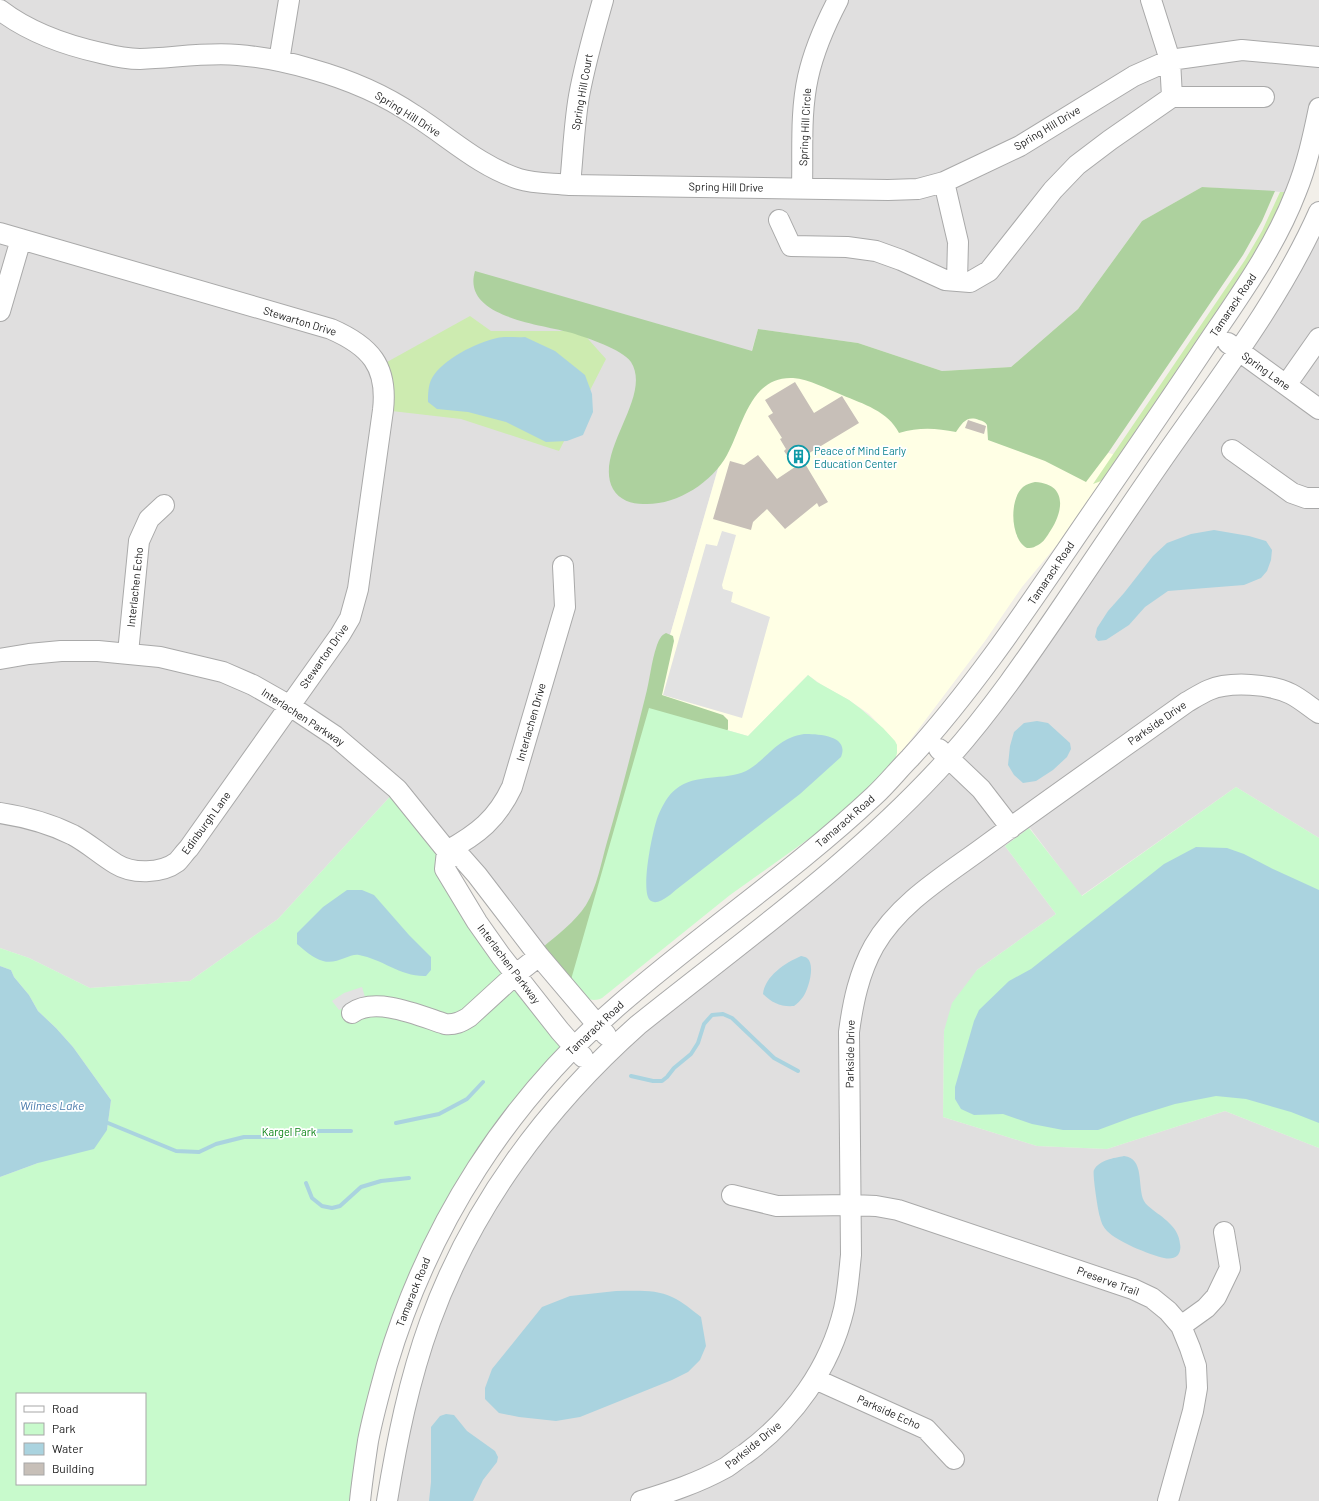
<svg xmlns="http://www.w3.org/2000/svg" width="1319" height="1501" font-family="Barlow,sans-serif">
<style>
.residential{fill:#e0dfdf}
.education{fill:#ffffe5}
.grass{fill:#cdebb0}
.forest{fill:#add19e}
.park{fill:#c8facc;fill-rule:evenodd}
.parking{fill:#e2e2e2}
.water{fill:#aad3df}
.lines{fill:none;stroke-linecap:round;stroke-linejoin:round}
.stream{stroke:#aad3df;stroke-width:4}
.building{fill:#c7bfb8}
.minor-casing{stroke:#a9a9a9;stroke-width:22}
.minor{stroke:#fff;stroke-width:20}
.labels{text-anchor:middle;stroke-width:3.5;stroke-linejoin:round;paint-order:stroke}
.street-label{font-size:11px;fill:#222;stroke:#fff}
.culture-label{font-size:11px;fill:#0d838f;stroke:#fff;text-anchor:start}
.park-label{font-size:11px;fill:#0c8416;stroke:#fff}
.water-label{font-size:12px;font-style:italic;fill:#4a7aab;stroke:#fff}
</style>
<rect width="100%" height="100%" fill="#f2efe9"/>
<path class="residential" d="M0 0H1319V108L1296 193 1202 187 1142 221 1078 309 1011 367 942 371 858 343 758 329 568 990 397 789 278 919 190 981 90 988 29 958 0 948Z
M1319 212V838L1236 787 1081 896 1030 828 1005 846 1056 914 977 970 944 1031 943 1117 1037 1146 1107 1149 1225 1111 1319 1148V1501H389L441 1294 553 1111 808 889 1000 695Z"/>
<path class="education" d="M752 351 1119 456 1066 534 1022 587 985 641 896 759 897 745 891 737 869 714 849 700 822 685 808 675 748 736 649 708Z"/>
<path class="grass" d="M1280 192H1285L1267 233 1249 264 1107 475 1101 481 1093 484 1245 260 1262 231Z
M470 316 491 331H581L606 359 559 451 461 419 383 410 378 367Z"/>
<path class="forest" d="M1202 187 1275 191 1262 221 1243 255 1108 453 1086 482 1045 461 988 440 987 425C985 422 983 421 979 420 967 415 962 423 956 432 936 428 919 427 899 433 888 411 863 404 842 395 827 389 809 379 793 378 750 376 743 426 727 455 712 483 675 506 643 504 632 504 619 500 613 489 593 452 653 397 631 362 622 349 587 338 572 333 542 324 461 318 475 271L752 351 758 329 858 343 942 371 1011 367 1078 309 1142 221Z
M1035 482C1069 484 1063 513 1049 533 1046 538 1042 544 1036 546 1033 548 1030 548 1027 548 1010 539 1009 499 1023 487 1027 484 1031 483 1035 482Z
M666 633 673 636 674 641 662 695 723 715 728 720V729L725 736 571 985 542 948C557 935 575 922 586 905 597 887 601 863 607 842 621 794 633 746 645 698 650 680 651 662 657 645 659 640 661 635 666 633Z"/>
<path class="park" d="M808 675 817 682 849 700 861 709 883 728 895 741 897 745V753L894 762 864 793 821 830 730 895 602 998C588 1005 579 992 570 983L649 708 748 736Z
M1236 787 1319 838V1148L1225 1111 1107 1149 1037 1146 943 1117 944 1031 952 1003 977 970 1056 914 1005 846 1029 828 1082 896Z
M397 789 447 851 445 869 574 1046 430 1250 355 1501H0V1177L38 1163 107 1130 111 1100 73 1047 56 1028 38 1011 29 995 14 977 11 970 0 966V948L29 958 90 988 190 981 278 919ZM17 1394H145V1484H17Z"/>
<path class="parking" d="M722 531 736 535 722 585 723 589 733 592 731 602 770 617 742 718 663 695 706 544 717 546Z
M362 987 365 997 355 1001 339 1010 332 1001 344 993Z"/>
<path class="water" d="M525 337 555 351 585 375 592 394 593 412 583 435 567 441 546 442 506 422 468 412 437 409 428 402C428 395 428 385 432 378 442 360 477 342 497 338 505 336 516 338 525 337Z
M1214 530 1249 536 1266 541 1272 550 1271 560 1267 571 1261 578 1244 585 1168 591 1145 607 1129 625 1106 640 1098 641 1095 637 1097 628 1108 611 1124 593 1153 556 1167 543 1191 534Z
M1037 721 1048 723 1070 743 1071 749 1067 757 1053 770 1036 781 1023 783 1014 775 1008 765 1010 746 1014 732 1024 723Z
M804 734C817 734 850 735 841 757L800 794 677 889C672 893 659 906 651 901 639 895 653 828 658 816 662 806 668 795 676 789 696 773 724 781 746 771 768 759 776 738 804 734Z
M1196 847 1227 848 1244 854 1273 869 1319 890V1123L1291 1112 1246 1099 1216 1096 1175 1104 1133 1117 1098 1130H1063L1032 1124 1003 1114 974 1115 961 1109 955 1099V1087L974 1021 979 1010 1009 981 1031 969 1164 864Z
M347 890H362L374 895 409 935 431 957V970L426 976C401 977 382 959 359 955 350 953 337 965 323 961 313 958 304 950 297 944V933L323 907Z
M801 956C802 956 806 957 807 958 816 965 808 990 803 997 800 1001 797 1004 794 1006 781 1007 772 1003 763 994 765 976 785 963 801 956Z
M0 966 11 970 14 977 29 995 38 1011 56 1028 73 1047 111 1100 107 1130 94 1149 38 1163 0 1177Z
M1124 1156C1145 1158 1137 1187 1144 1201 1146 1205 1150 1207 1153 1210 1165 1219 1179 1228 1180 1244 1181 1248 1180 1252 1178 1255 1174 1259 1169 1259 1164 1258 1148 1254 1118 1242 1107 1231 1103 1227 1101 1222 1100 1217 1098 1212 1092 1172 1094 1170 1099 1160 1114 1158 1124 1156Z
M616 1291C634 1291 656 1289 672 1297 683 1302 692 1310 701 1317L706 1346 700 1360 688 1372 672 1380 580 1417 556 1421 519 1417 499 1413 485 1399V1388L492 1369 542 1307 570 1296Z
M446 1414 454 1415 467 1431 495 1451 498 1457 497 1462 483 1480 473 1501H429L431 1482V1427L440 1416Z"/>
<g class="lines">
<path class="stream" d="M631 1076 653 1081H662L667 1077 674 1068 691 1054 698 1043 704 1024 712 1015 723 1014 732 1018 774 1058 798 1071
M108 1123 176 1151 199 1152 216 1144 244 1137H275L312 1131H351
M396 1123 439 1114 467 1099 483 1082
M306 1183 312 1198 322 1206 332 1208 340 1206 361 1187 381 1181 409 1178"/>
</g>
<path class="building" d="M795 382 814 413 842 396 859 423 806 455 808 460 804 462 828 502 819 507 817 503 785 529 767 509 753 522 751 530 713 519 730 461 744 465 758 455 777 479 795 467 784 451 786 449 780 439 782 438 768 416 773 413 765 400Z
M968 420 986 426 984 434 965 428Z"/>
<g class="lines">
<defs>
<path id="minor" d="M0 10C30 33 65 45 101 53 113 56 128 59 140 59 173 58 206 52 238 55 263 57 287 62 311 69 347 79 383 94 414 115 449 137 479 166 519 179 535 184 554 183 570 185L888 190 918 189 944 182 1020 146 1134 76 1170 60 1242 50 1319 57
M279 61 289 0
M1172 97H1264
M944 182 958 242 957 281
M570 185C573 155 574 125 579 96 585 63 594 32 603 0
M802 188C803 151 800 113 808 77 814 50 825 25 838 0
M779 220 791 246 847 247 876 251 901 260 945 280 970 282 989 271 1053 190 1077 165 1110 140 1172 97 1170 60 1151 0
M0 233 331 329C370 346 388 366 383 410L358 589 350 618 340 635 189 848C185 852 181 858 177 862 161 874 132 874 116 864 101 855 88 843 73 835 49 823 26 817 0 813
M0 311 21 239
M1228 343 1319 409
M1286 385 1319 338
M1232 450 1292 493 1306 498H1319
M128 653 139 541 149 519 164 505
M0 659 29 654 61 651H98L160 657 223 672 253 685 290 706 335 736 397 789 447 851 462 858 477 875 539 956 606 1035
M939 749 981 789 1011 828
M447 851C478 834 497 819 512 787L565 607 563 566
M447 851 445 869 477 922 501 956 560 1031 583 1057
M352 1013C376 996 420 1016 445 1024 455 1025 461 1022 469 1017L515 975 539 956
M732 1195 777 1206 851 1205 876 1206 898 1210 1133 1289 1152 1298 1168 1311 1181 1326 1190 1348 1196 1366 1197 1388 1193 1411 1168 1501
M1181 1326 1206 1308 1216 1297 1230 1268 1224 1232
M815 1379 926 1429 954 1459
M360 1501C362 1481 365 1461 368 1441 373 1415 380 1390 387 1365 429 1224 508 1101 619 1005 702 933 794 871 874 796 887 784 898 770 910 758 983 678 1040 588 1101 500 1134 452 1167 404 1199 356 1234 303 1273 252 1296 192 1307 165 1313 137 1319 108
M387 1501C397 1440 409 1380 430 1322 472 1206 547 1106 638 1025 744 940 857 860 948 759 991 711 1028 657 1064 604 1097 555 1130 506 1164 457 1219 378 1280 300 1319 212
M641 1501C670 1492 698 1483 725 1468 732 1464 738 1458 745 1454 793 1419 830 1368 844 1309 848 1291 849 1273 851 1255L849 1032C853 1002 859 973 874 946 900 901 948 874 988 844 1054 796 1121 749 1187 702 1194 698 1202 693 1209 690 1230 681 1271 684 1291 694 1301 699 1310 707 1319 713"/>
</defs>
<use href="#minor" class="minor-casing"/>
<use href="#minor" class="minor"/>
</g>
<defs>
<symbol id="building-ring" viewBox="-11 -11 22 22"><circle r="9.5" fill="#fff" stroke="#0f9aa8" stroke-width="1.5"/><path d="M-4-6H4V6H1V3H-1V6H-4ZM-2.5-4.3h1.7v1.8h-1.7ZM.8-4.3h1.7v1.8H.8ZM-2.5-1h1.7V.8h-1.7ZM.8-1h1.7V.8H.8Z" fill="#0f9aa8"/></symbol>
</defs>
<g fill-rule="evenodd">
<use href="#building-ring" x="786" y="444" width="25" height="25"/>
</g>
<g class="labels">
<g class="street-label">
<text transform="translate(582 92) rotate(-80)" y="4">Spring Hill Court</text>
<text transform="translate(408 114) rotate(32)" y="4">Spring Hill Drive</text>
<text transform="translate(805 127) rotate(-87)" y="4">Spring Hill Circle</text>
<text transform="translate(1047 128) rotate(-31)" y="4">Spring Hill Drive</text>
<text transform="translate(726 187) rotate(1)" y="4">Spring Hill Drive</text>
<text transform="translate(1233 305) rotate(-56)" y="4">Tamarack Road</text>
<text transform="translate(300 321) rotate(17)" y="4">Stewarton Drive</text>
<text transform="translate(1266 371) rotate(36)" y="4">Spring Lane</text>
<text transform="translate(1051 573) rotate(-56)" y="4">Tamarack Road</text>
<text transform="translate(135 587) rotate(-84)" y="4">Interlachen Echo</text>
<text transform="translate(324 656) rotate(-55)" y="4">Stewarton Drive</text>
<text transform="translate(303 717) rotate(33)" y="4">Interlachen Parkway</text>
<text transform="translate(531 722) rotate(-74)" y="4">Interlachen Drive</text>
<text transform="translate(1157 723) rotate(-35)" y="4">Parkside Drive</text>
<text transform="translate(845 821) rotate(-41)" y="4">Tamarack Road</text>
<text transform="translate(206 823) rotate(-54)" y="4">Edinburgh Lane</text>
<text transform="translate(509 964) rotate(53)" y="4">Interlachen Parkway</text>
<text transform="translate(595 1028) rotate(-43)" y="4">Tamarack Road</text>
<text transform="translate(850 1054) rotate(-89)" y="4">Parkside Drive</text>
<text transform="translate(1108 1281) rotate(20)" y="4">Preserve Trail</text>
<text transform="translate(413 1292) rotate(-68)" y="4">Tamarack Road</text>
<text transform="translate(889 1412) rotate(24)" y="4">Parkside Echo</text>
<text transform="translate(753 1445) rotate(-39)" y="4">Parkside Drive</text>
</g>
<g class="culture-label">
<text x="814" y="455">Peace of Mind Early<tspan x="814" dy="13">Education Center</tspan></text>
</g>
<g class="park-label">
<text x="289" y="1136">Kargel Park</text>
</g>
<g class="water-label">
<text x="52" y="1110">Wilmes Lake</text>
</g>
</g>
<rect x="16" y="1393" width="130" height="92" fill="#ffffff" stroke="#a7a7a7"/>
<rect x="24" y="1406" width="20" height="6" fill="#ffffff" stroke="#a7a7a7"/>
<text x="52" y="1413" font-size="12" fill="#222222">Road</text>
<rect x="24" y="1423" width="20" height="12" fill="#c8facc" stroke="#a7a7a7"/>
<text x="52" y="1433" font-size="12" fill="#222222">Park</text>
<rect x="24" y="1443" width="20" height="12" fill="#aad3df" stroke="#a7a7a7"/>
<text x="52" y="1453" font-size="12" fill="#222222">Water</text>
<rect x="24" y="1463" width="20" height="12" fill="#c7bfb8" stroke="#a7a7a7"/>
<text x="52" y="1473" font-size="12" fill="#222222">Building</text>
</svg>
